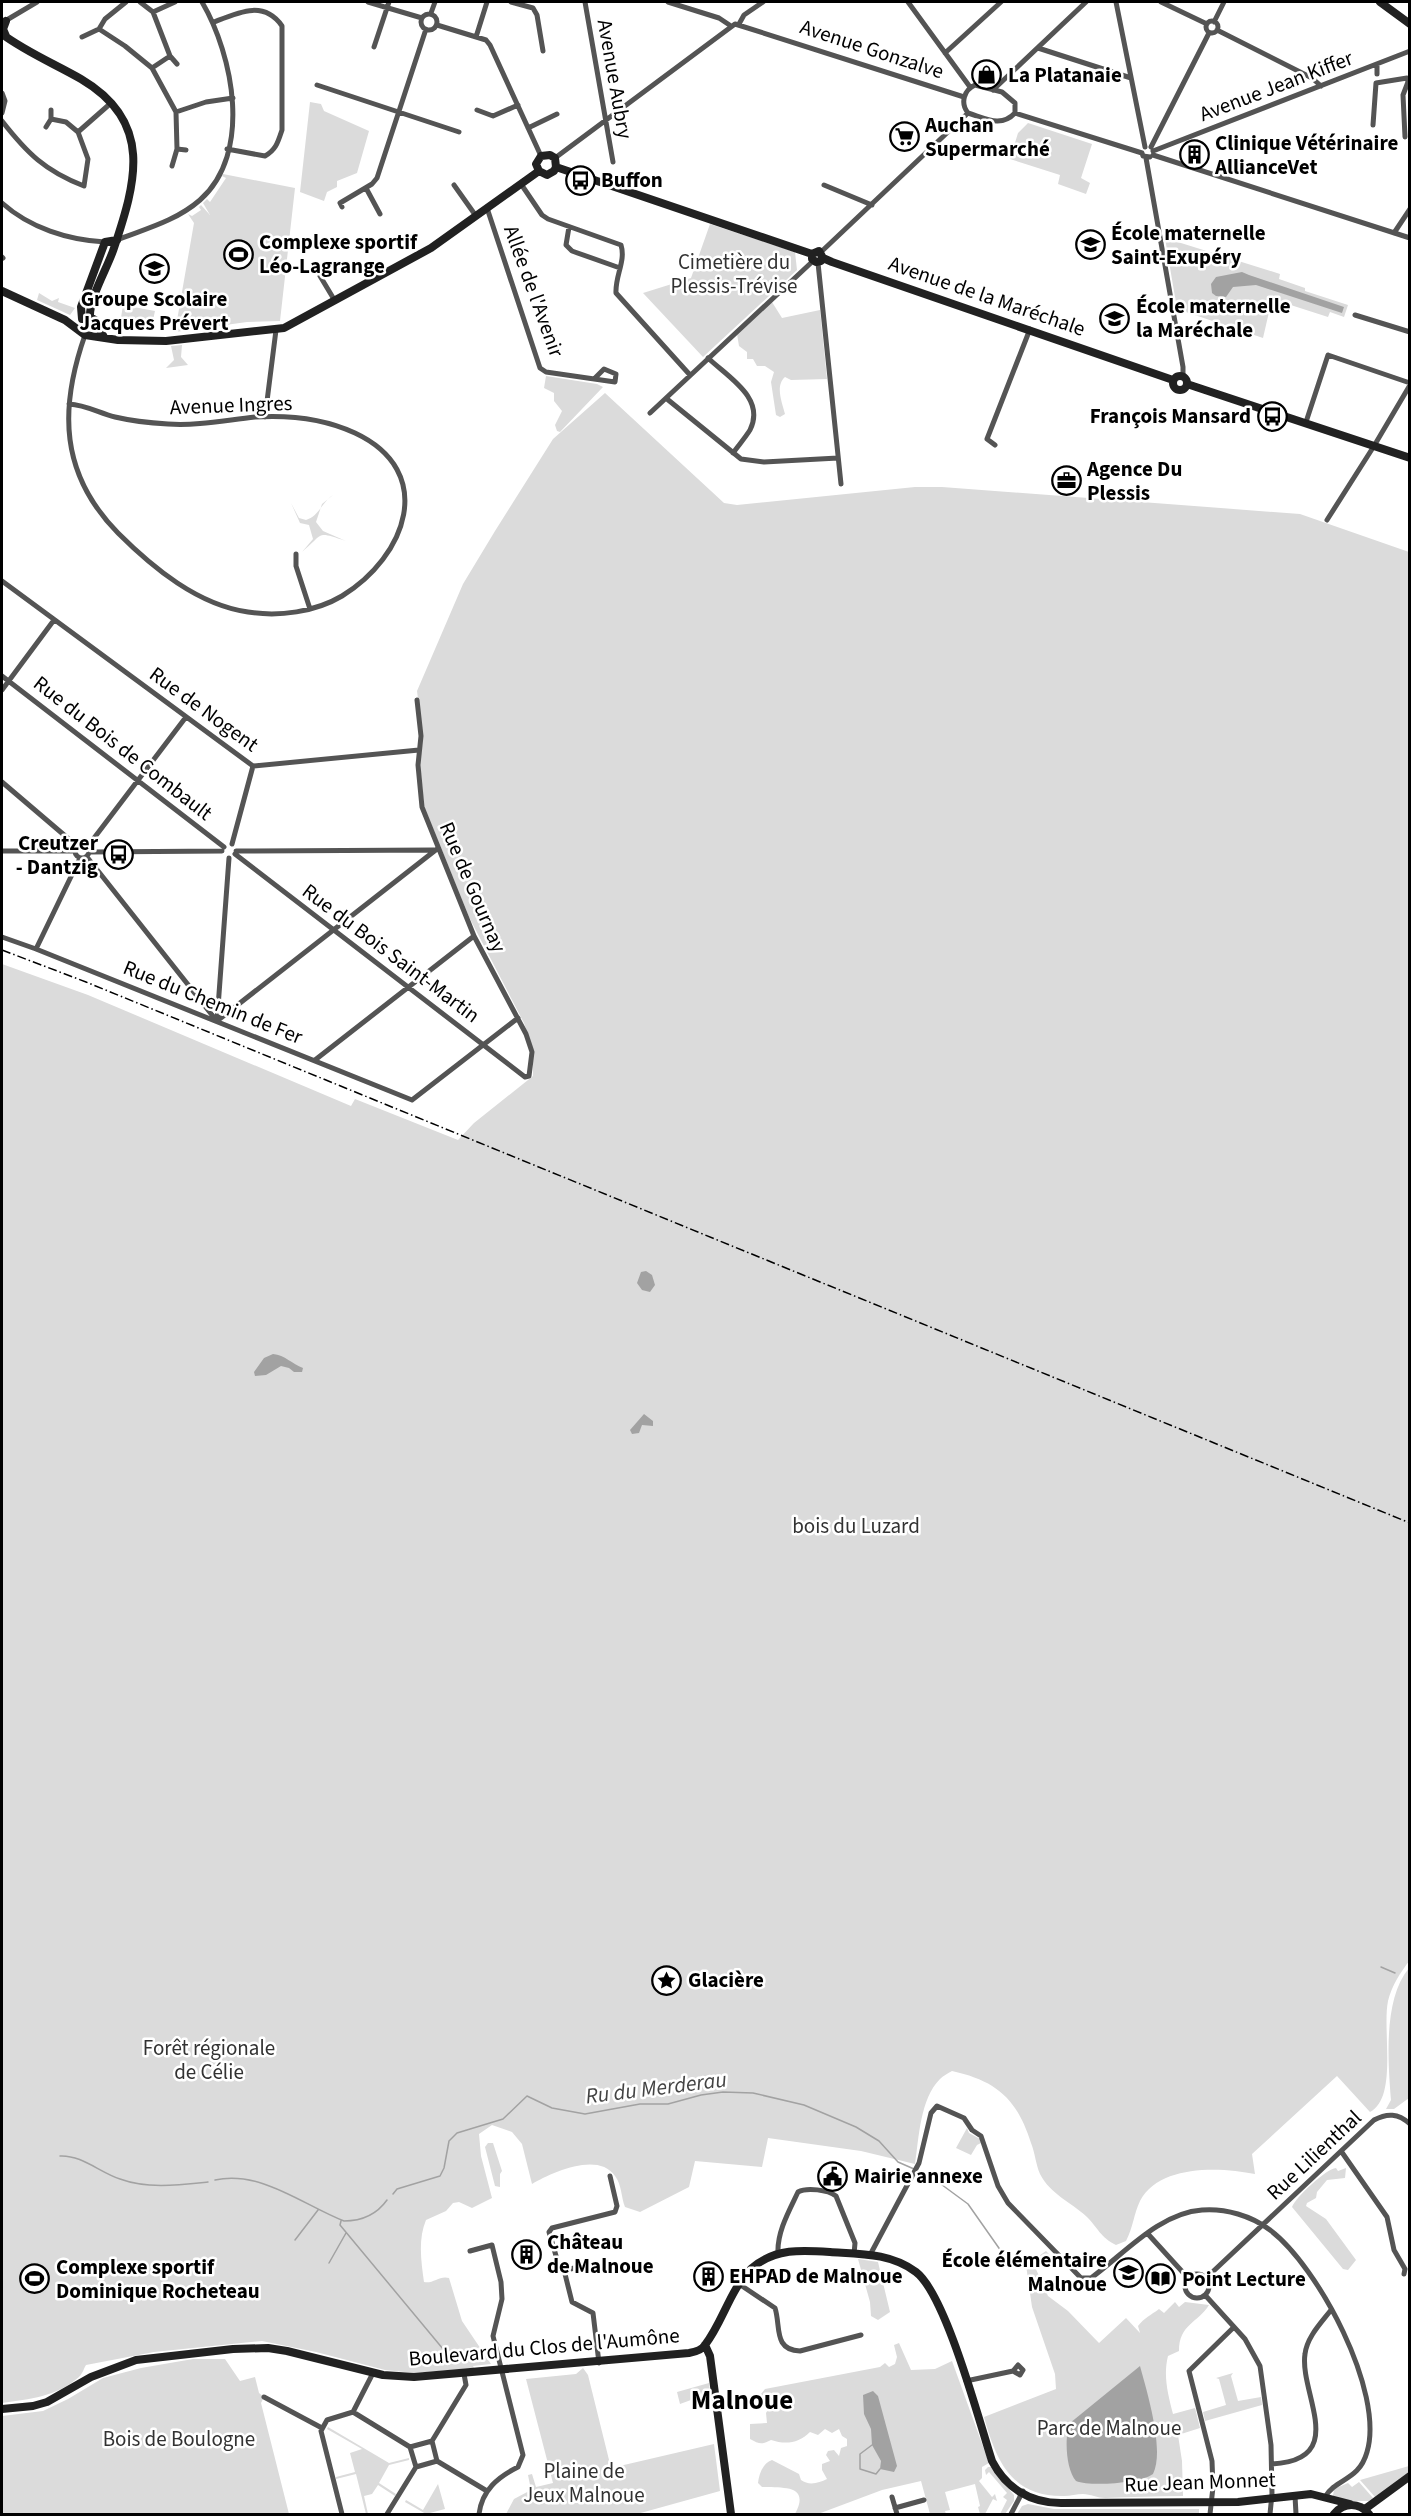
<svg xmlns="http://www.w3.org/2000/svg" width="1411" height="2516" font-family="'Source Sans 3',sans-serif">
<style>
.green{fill:#dbdbdb}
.water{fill:#a2a2a2}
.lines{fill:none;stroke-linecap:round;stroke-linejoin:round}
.stream{stroke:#a2a2a2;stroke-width:1.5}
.street{stroke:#545454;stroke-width:5}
.secondary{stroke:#212121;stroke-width:8}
.rail{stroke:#000;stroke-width:1.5;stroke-dasharray:9 3 1.5 3;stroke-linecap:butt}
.labels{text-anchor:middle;stroke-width:5;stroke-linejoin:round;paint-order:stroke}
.street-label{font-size:21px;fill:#000;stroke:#fff}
.poi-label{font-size:21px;font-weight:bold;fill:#000;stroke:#fff;text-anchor:start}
.park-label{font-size:21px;fill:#323232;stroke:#fff}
.water-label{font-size:22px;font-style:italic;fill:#434343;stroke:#fff}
.district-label{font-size:27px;font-weight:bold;fill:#000;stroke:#fff}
</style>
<rect width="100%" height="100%" fill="#fff"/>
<path class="green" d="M310 102 321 104 324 111 369 131 357 173 337 181V187L327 192 324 201 300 192Z
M1028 123 1092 144 1081 178 1090 183 1086 194 1058 184 1060 175 1010 159 1018 133Z
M223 174 295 188 280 321 247 322 175 332 194 223 188 214 192 216 201 210 199 207 201 205 210 215 203 203 207 199 210 202 226 178 222 176Z
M710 224 795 252 797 270 703 357 643 293 691 278Z
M1165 238 1280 274 1279 279 1305 288V291L1348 305 1344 317 1330 312 1328 317 1272 299 1263 338 1177 309Z
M39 293 52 301 59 298 58 302 75 308 70 315 37 300Z
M772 302 782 318 820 310 827 379 791 380 785 377C775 386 782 402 785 414L780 417 776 415 771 382 774 372 765 366H757L753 359H747V352L739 346 737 334Z
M123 305 155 311 151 329 120 324Z
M182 345 181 357 188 365 166 368 174 360 171 346Z
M546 376 597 384 603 387 560 432 557 431 555 425 562 411 554 401V393L544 388Z
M605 393 724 503 737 505 915 487H942L1300 514 1409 552 1410 1960C1400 1973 1392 1985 1388 2001 1382 2030 1398 2098 1370 2112L1337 2076 1252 2154 1255 2174C1221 2167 1159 2164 1140 2201 1134 2213 1133 2228 1126 2241L1116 2245C1100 2237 1098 2228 1087 2217 1070 2201 1051 2195 1040 2174 1036 2165 1035 2153 1031 2143 1017 2099 997 2081 952 2071 948 2073 943 2076 940 2079 920 2099 919 2138 915 2164L861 2151 768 2138 762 2167 695 2161 689 2187 640 2212 625 2207C621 2197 622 2185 615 2176 598 2151 551 2173 532 2184L522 2144 512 2132 492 2125 479 2134 481 2156 492 2198 472 2208 459 2202 453 2203 446 2211 426 2220C418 2239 421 2261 424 2282 433 2284 440 2275 449 2278L462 2321 491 2364 473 2366 474 2368 414 2373 385 2370 316 2352 262 2341 154 2352 86 2365C84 2368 83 2373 79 2377 56 2397 30 2399 2 2403V964L88 995 351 1106 355 1099 458 1140 474 1123 533 1076V1050L524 1023 469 917 424 806 420 762 423 738 417 691 463 584 495 531 553 439Z
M333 495 322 504 316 522 323 531 346 541C315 531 325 533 302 552L313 539 309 525 300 523 291 503 299 518 306 520C319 516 322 502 333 495Z
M1409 1968V2098L1394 2109H1386L1391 2100C1388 2062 1383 1999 1409 1968Z
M967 2128 969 2133 980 2139 981 2143 977 2145 971 2155 956 2148Z
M488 2143H493L502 2171 500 2174V2187L495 2186 485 2147Z
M1336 2168 1338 2171 1346 2168 1345 2178 1327 2180 1317 2192 1316 2198 1307 2203 1306 2206 1326 2219 1356 2260 1348 2270 1343 2269 1292 2207C1296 2197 1326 2169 1336 2168Z
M1046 2251 1053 2258 1035 2267 1048 2296 1068 2311 1099 2343 1126 2318 1140 2333 1138 2326C1144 2318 1151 2315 1159 2309L1164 2313 1175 2302 1179 2307 1185 2302 1209 2305C1198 2323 1179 2324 1179 2351L1168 2356C1163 2376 1168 2394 1173 2414L1195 2408 1200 2428 1178 2435 1182 2461 1183 2496C1156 2496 1131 2497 1105 2498 1098 2498 1090 2494 1083 2494 1077 2494 1070 2496 1064 2496 1011 2497 996 2460 984 2417L1056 2389 1055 2374 1032 2307 1026 2265Z
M858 2259 878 2262 890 2312 878 2320 871 2316 870 2302Z
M899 2343 911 2370 935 2369 952 2361 989 2463 982 2467V2478L979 2481 992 2497 995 2494 997 2501 993 2499 985 2514H980L978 2507 980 2506 975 2484 945 2492 950 2510 945 2511 946 2514H930L921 2481 882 2490 818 2514H795C811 2484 782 2488 762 2487L758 2483C759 2474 763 2463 772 2460L799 2474 801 2480C809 2486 819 2483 827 2479L822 2470V2464L830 2461 826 2455 828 2451 834 2450 839 2456 841 2448 847 2446V2439L842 2436 839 2429 832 2433 825 2429 818 2435 810 2432C799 2443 786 2445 771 2440 762 2445 759 2444 750 2439V2424L767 2423 766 2413 769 2408 766 2407 761 2394 765 2389 880 2367 885 2363 889 2367 895 2364 897 2357 894 2345Z
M193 2359H225L240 2381 255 2377 259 2393 264 2397 261 2403 289 2514H2V2416L43 2411 68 2399 103 2378 141 2368Z
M583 2368 588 2375 611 2468 714 2444 720 2491 637 2514H506L514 2499 531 2490 528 2475 532 2474 536 2487 553 2483 526 2379 576 2374Z
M1233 2373 1231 2376 1238 2401 1261 2397 1262 2405 1205 2421 1203 2412 1226 2405 1219 2379 1216 2378Z
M709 2383 710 2393 680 2404 677 2392Z
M328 2427 389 2463 409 2458V2460L389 2465 379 2483 396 2494 395 2496 378 2485 372 2494 364 2496 368 2514H366L356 2474 336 2479V2477L355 2472 350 2453 362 2449 327 2429Z
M1409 2466V2473L1375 2497 1360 2480Z
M988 2467H993L997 2476 1014 2495V2501L1005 2514H1000L1007 2500 1003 2497 1007 2493 989 2472 986 2475 985 2470Z
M1359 2482 1373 2498 1369 2501H1344L1333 2496 1334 2489 1348 2483 1352 2487Z
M438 2484 445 2509 426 2514 405 2502 406 2500 423 2510Z
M1028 2504 1054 2509H1199V2513L1017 2514 1022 2506Z"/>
<path class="water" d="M1242 272 1249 275 1344 307 1342 313 1256 285 1233 287 1226 297 1216 296 1212 293 1211 284 1216 277Z
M646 1271 652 1275 655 1285 650 1292 642 1290 637 1283 641 1272Z
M273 1354C285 1355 292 1364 303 1368L302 1372H294L289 1368 281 1366 266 1375 255 1376 254 1372 264 1358Z
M644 1414 653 1421V1426L642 1425 639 1433 632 1434 630 1430Z
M1140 2366C1147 2392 1165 2450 1153 2474 1141 2483 1091 2487 1076 2481 1066 2470 1064 2437 1070 2423Z
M873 2391 878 2396 897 2466 894 2472 880 2469 881 2461 872 2445 871 2429 864 2414 863 2395Z"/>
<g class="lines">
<path class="stream" d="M1381 1967 1395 1973
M60 2156C82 2155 99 2172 120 2179 147 2189 179 2185 208 2182
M919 2172 934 2179 968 2204 1001 2251 1024 2267
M215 2180C261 2170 303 2205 344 2221 362 2221 377 2214 387 2200
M393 2194 397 2189 440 2176 444 2168 449 2141 457 2133 503 2119 527 2096 552 2108 585 2114 640 2104H668L701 2095 723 2092 753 2093 804 2105 856 2127 879 2141 898 2162 914 2169
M341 2221 340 2225 448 2355
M295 2240 318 2210
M329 2263 346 2233
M872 2445 860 2454V2469L876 2474 880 2469"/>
<path class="street" d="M140 2 153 12 170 56 152 68
M368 2 422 18
M511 2 533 8 537 15 543 51
M585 2 613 162
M668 2 719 18 731 26
M908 2 970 87
M1116 2 1145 147
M1161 2 1207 24
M153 12 175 2
M431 13 435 2
M421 22a8 8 0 1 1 16 0a8 8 0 1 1-16 0Z
M5 21 37 2
M1206 27a6 6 0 1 1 12 0a6 6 0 1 1-12 0Z
M214 22C239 12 264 0 282 26V130C278 142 276 150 265 156L227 149
M1214 22 1224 2
M739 24 744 15 763 2
M437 25 486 40 490 45 541 156
M99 29 105 19 126 2
M1217 30 1312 78 1321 86
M82 37 99 29 125 46 152 68 176 112 206 102 233 98
M476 37 487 2
M374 47 389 2
M1038 48 1131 78
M945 53 1001 2
M170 56 177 64
M1377 74V64
M317 85 459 132
M975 85 1002 92 1015 103V113C1001 128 985 118 968 113 960 103 964 90 975 85Z
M993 90 1086 2
M2 93 5 101 2 113
M477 110 493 116 518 105
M1015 113 1142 153 1143 156 1150 157
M51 119 66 122 78 132
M2 121C27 153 45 171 84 186L88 159 78 132 111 103
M1373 125 1376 83 1407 78 1408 82 1403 95 1405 137
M46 127 51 119V110
M528 128 557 114
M1151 147 1209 33
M177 149 186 150
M1153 151 1410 51
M1153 155 1410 238
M555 158 735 24 964 97
M1146 158 1183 367V377
M172 166 177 149 176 112
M521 184 542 215 548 219 621 245C626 261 615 276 616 293L690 375
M454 185 476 216
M824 185 872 205
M366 188 380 214
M2 203C30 228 68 240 105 242
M342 207 340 203 372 184 377 178 426 29
M487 208 540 368 546 372 615 382 616 374 604 369 595 378
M569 227 566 245 572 251 620 268
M1394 233 1410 209
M117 240C145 229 176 221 200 200 253 153 233 55 202 2
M821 252 968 113
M2 257 3 258
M818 263 841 484
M320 276 335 301
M1355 315 1410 332
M708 358C728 377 766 398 750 430 745 438 738 446 733 453
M667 399 741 459 764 462 838 458
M69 404C86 405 99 413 115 417 132 421 151 423 168 424 198 426 226 420 255 417 288 415 325 419 355 433 438 472 406 557 342 596 315 612 279 617 248 612 198 605 153 568 118 533 60 474 59 409 85 335
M650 413 813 261
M265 417 276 330
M1306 422 1328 355 1410 383
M995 445 987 439 1030 329
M1327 520 1374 446 1410 385
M296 554V566L310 609
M2 581 253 766 419 750
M2 676 224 847
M2 690 54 620
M2 782 77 846
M75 851a7 7 0 1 1 14 0a7 7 0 1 1-14 0Z
M232 844 253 766
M88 846 186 717
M2 851H75
M236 851 434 850
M90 852 222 851
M235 854 525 1077 529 1076 532 1052 526 1034 474 936 422 807 418 765 421 736 417 700
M87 857 216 1020
M2 937 36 949 412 1100 518 1018
M36 949 80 858
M217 1021 437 849
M217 1021 229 858
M315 1060 474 936
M1341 2151 1387 2217 1394 2250 1405 2269 1404 2274
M1148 2234 1188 2278
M470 2251 492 2245 501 2282 502 2299 493 2336 523 2455 518 2467C498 2477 482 2490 479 2514
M778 2253C777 2232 789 2211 798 2192 807 2187 828 2190 836 2196L855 2243 854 2254
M870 2255 919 2163 931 2113 937 2106 964 2118 972 2130 981 2136 998 2186 1008 2203 1081 2278H1091C1124 2254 1159 2213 1202 2210 1225 2208 1252 2216 1270 2230 1318 2266 1385 2392 1367 2452 1359 2481 1336 2478 1325 2497
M563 2271 578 2267
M1185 2286a12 12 0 1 1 24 0a12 12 0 1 1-24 0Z
M1205 2279 1374 2120C1387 2113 1398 2113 1410 2124
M739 2284 775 2308C781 2326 773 2350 800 2351L861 2335
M1205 2295 1245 2339 1260 2366 1271 2445 1272 2494 1270 2514
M599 2363 593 2313 572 2302 565 2274 559 2266 549 2232 552 2228 615 2212 617 2206 610 2176
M966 2381 1013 2371 1020 2375 1023 2370 1018 2365 1013 2371
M264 2397 322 2428
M353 2412 410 2447
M432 2441 437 2461 416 2467 410 2447Z
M432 2441 466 2385 464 2374
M437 2461 487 2491
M1272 2464C1350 2460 1299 2393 1305 2354 1307 2337 1321 2323 1331 2310
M1295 2496 1296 2514
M892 2497 897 2514
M895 2508 924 2500
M342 2514 321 2431 327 2420 353 2412 373 2373
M387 2514 416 2467
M1011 2514 1023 2491
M1210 2514 1213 2487 1212 2461 1189 2371 1234 2327"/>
<path class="secondary" d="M1380 2 1410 24
M6 21 3 29 6 36
M2 34C26 52 55 64 81 79 154 122 136 182 114 248 108 267 89 298 90 317
M556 167 812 254
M539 171 536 164 541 156 550 155 555 158 556 167
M539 171 547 175 554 171 556 167
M812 254 819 251 823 258 832 262 1173 380
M812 254V259L816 262 821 261 823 258
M2 291 65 320 85 335 118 340 166 341 284 328 431 248 539 171
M90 317 95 320 104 337
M82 319 81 307 105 242 117 240
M1173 383a7 7 0 1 1 14 0a7 7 0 1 1-14 0Z
M1187 384 1410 458
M705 2345 710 2356 731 2514
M2 2409 33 2406 47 2402 91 2377 136 2360 233 2349 268 2348 287 2351 383 2375 414 2377 689 2353C695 2352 702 2350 705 2345 723 2322 730 2289 752 2268 775 2248 802 2250 830 2252 860 2254 891 2253 916 2272 946 2295 979 2421 992 2461 1006 2488 1030 2503 1061 2503L1238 2502 1311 2494 1350 2504
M1365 2509 1410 2476
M1334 2514C1344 2502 1359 2502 1369 2514"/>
<path class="rail" d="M2 950 86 982 1410 1523"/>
</g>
<defs>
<symbol id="shop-ring" viewBox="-11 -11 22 22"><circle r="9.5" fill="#fff" stroke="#000" stroke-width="1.5"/><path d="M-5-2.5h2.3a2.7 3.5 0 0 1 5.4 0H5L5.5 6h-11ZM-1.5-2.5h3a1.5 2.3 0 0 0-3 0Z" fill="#000"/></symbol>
<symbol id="supermarket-ring" viewBox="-11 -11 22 22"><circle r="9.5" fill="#fff" stroke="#000" stroke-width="1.5"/><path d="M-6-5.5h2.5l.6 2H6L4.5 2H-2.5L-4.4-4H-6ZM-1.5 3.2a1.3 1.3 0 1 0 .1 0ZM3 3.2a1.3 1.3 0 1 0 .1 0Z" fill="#000"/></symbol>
<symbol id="building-ring" viewBox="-11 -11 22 22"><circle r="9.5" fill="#fff" stroke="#000" stroke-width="1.5"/><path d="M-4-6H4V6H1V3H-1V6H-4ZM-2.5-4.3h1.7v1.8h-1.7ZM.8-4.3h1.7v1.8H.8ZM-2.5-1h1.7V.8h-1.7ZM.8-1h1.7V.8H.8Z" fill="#000"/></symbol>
<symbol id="bus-ring" viewBox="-11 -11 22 22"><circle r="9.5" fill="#fff" stroke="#000" stroke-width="1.5"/><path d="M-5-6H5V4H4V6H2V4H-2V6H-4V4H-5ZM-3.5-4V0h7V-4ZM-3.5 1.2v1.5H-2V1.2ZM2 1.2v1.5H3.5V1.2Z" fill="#000"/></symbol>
<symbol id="school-ring" viewBox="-11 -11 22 22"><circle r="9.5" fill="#fff" stroke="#000" stroke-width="1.5"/><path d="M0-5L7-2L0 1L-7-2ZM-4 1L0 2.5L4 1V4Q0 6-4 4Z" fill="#000"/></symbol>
<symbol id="stadium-ring" viewBox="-11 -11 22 22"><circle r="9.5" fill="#fff" stroke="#000" stroke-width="1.5"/><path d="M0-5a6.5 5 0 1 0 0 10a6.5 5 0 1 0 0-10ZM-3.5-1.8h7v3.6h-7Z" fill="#000"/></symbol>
<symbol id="office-ring" viewBox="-11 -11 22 22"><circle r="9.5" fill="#fff" stroke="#000" stroke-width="1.5"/><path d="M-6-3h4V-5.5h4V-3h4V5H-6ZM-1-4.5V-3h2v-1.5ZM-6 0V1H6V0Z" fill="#000"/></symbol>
<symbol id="sight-ring" viewBox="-11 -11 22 22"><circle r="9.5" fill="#fff" stroke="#000" stroke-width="1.5"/><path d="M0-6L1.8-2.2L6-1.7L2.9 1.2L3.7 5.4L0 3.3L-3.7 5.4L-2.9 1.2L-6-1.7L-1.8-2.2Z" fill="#000"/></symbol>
<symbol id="civic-ring" viewBox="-11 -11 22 22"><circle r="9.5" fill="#fff" stroke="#000" stroke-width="1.5"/><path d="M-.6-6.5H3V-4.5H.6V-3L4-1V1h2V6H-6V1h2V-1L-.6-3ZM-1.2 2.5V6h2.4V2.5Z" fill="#000"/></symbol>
<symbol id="library-ring" viewBox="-11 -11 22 22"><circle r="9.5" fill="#fff" stroke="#000" stroke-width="1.5"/><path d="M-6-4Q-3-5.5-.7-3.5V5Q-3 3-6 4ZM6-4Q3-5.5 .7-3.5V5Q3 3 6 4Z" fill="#000"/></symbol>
</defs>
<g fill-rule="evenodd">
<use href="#shop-ring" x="970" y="58" width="33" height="33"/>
<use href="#supermarket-ring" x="888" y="120" width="33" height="33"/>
<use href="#building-ring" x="1178" y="138" width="33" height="33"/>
<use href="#bus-ring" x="564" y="164" width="33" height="33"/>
<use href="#school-ring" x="1074" y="228" width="33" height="33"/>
<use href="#stadium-ring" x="222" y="238" width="33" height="33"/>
<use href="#school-ring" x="138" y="252" width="33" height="33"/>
<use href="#school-ring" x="1098" y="302" width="33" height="33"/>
<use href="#bus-ring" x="1256" y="400" width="33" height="33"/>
<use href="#office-ring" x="1050" y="464" width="33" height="33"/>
<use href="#bus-ring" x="102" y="838" width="33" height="33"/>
<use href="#sight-ring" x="650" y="1964" width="33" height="33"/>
<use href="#civic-ring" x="816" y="2160" width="33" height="33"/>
<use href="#building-ring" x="510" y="2238" width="33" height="33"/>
<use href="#school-ring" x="1112" y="2256" width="33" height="33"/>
<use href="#building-ring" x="692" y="2260" width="33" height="33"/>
<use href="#stadium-ring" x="18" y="2262" width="33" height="33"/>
<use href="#library-ring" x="1144" y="2262" width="33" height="33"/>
</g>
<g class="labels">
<g class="street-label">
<text transform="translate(872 49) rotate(18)" y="7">Avenue Gonzalve</text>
<text transform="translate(615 79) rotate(80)" y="7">Avenue Aubry</text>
<text transform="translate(1276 86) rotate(-21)" y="7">Avenue Jean Kiffer</text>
<text transform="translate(534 291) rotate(70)" y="7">Allée de l'Avenir</text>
<text transform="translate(987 296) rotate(19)" y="7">Avenue de la Maréchale</text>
<text transform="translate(231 405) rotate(-2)" y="7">Avenue Ingres</text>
<text transform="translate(204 709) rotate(36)" y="7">Rue de Nogent</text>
<text transform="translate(123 748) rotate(38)" y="7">Rue du Bois de Combault</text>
<text transform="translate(473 887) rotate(67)" y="7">Rue de Gournay</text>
<text transform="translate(391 953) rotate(37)" y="7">Rue du Bois Saint-Martin</text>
<text transform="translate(213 1002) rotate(22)" y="7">Rue du Chemin de Fer</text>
<text transform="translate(1314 2155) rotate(-43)" y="7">Rue Lilienthal</text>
<text transform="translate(544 2347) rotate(-5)" y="7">Boulevard du Clos de l'Aumône</text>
<text transform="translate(1200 2482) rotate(-2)" y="7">Rue Jean Monnet</text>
</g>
<g class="poi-label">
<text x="1008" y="82">La Platanaie</text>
<text x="925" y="132">Auchan<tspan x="925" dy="24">Supermarché</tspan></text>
<text x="1215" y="150">Clinique Vétérinaire<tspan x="1215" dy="24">AllianceVet</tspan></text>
<text x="601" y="187">Buffon</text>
<text x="1111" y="240">École maternelle<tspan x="1111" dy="24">Saint-Exupéry</tspan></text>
<text x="259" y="249">Complexe sportif<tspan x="259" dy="24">Léo-Lagrange</tspan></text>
<text x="154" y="306" text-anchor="middle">Groupe Scolaire<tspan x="154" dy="24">Jacques Prévert</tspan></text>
<text x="1136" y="313">École maternelle<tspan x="1136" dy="24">la Maréchale</tspan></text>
<text x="1251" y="423" text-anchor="end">François Mansard</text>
<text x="1087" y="476">Agence Du<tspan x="1087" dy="24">Plessis</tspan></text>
<text x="98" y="850" text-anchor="end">Creutzer<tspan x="98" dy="24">- Dantzig</tspan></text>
<text x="688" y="1987">Glacière</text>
<text x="854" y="2183">Mairie annexe</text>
<text x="547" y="2249">Château<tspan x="547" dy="24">de Malnoue</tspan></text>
<text x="1107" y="2267" text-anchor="end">École élémentaire<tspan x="1107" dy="24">Malnoue</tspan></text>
<text x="56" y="2274">Complexe sportif<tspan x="56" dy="24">Dominique Rocheteau</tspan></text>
<text x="729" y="2283">EHPAD de Malnoue</text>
<text x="1182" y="2286">Point Lecture</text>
</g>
<g class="park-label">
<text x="734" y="269">Cimetière du<tspan x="734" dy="24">Plessis-Trévise</tspan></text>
<text x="856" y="1533">bois du Luzard</text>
<text x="209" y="2055">Forêt régionale<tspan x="209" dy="24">de Célie</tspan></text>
<text x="1109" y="2435">Parc de Malnoue</text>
<text x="179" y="2446">Bois de Boulogne</text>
<text x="584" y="2478">Plaine de<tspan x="584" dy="24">Jeux Malnoue</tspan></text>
</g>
<g class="water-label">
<text transform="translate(656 2087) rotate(-7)" y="8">Ru du Merderau</text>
</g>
<g class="district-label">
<text x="742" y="2409">Malnoue</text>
</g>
</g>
<rect width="1411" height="2516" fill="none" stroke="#000000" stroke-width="6"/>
</svg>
